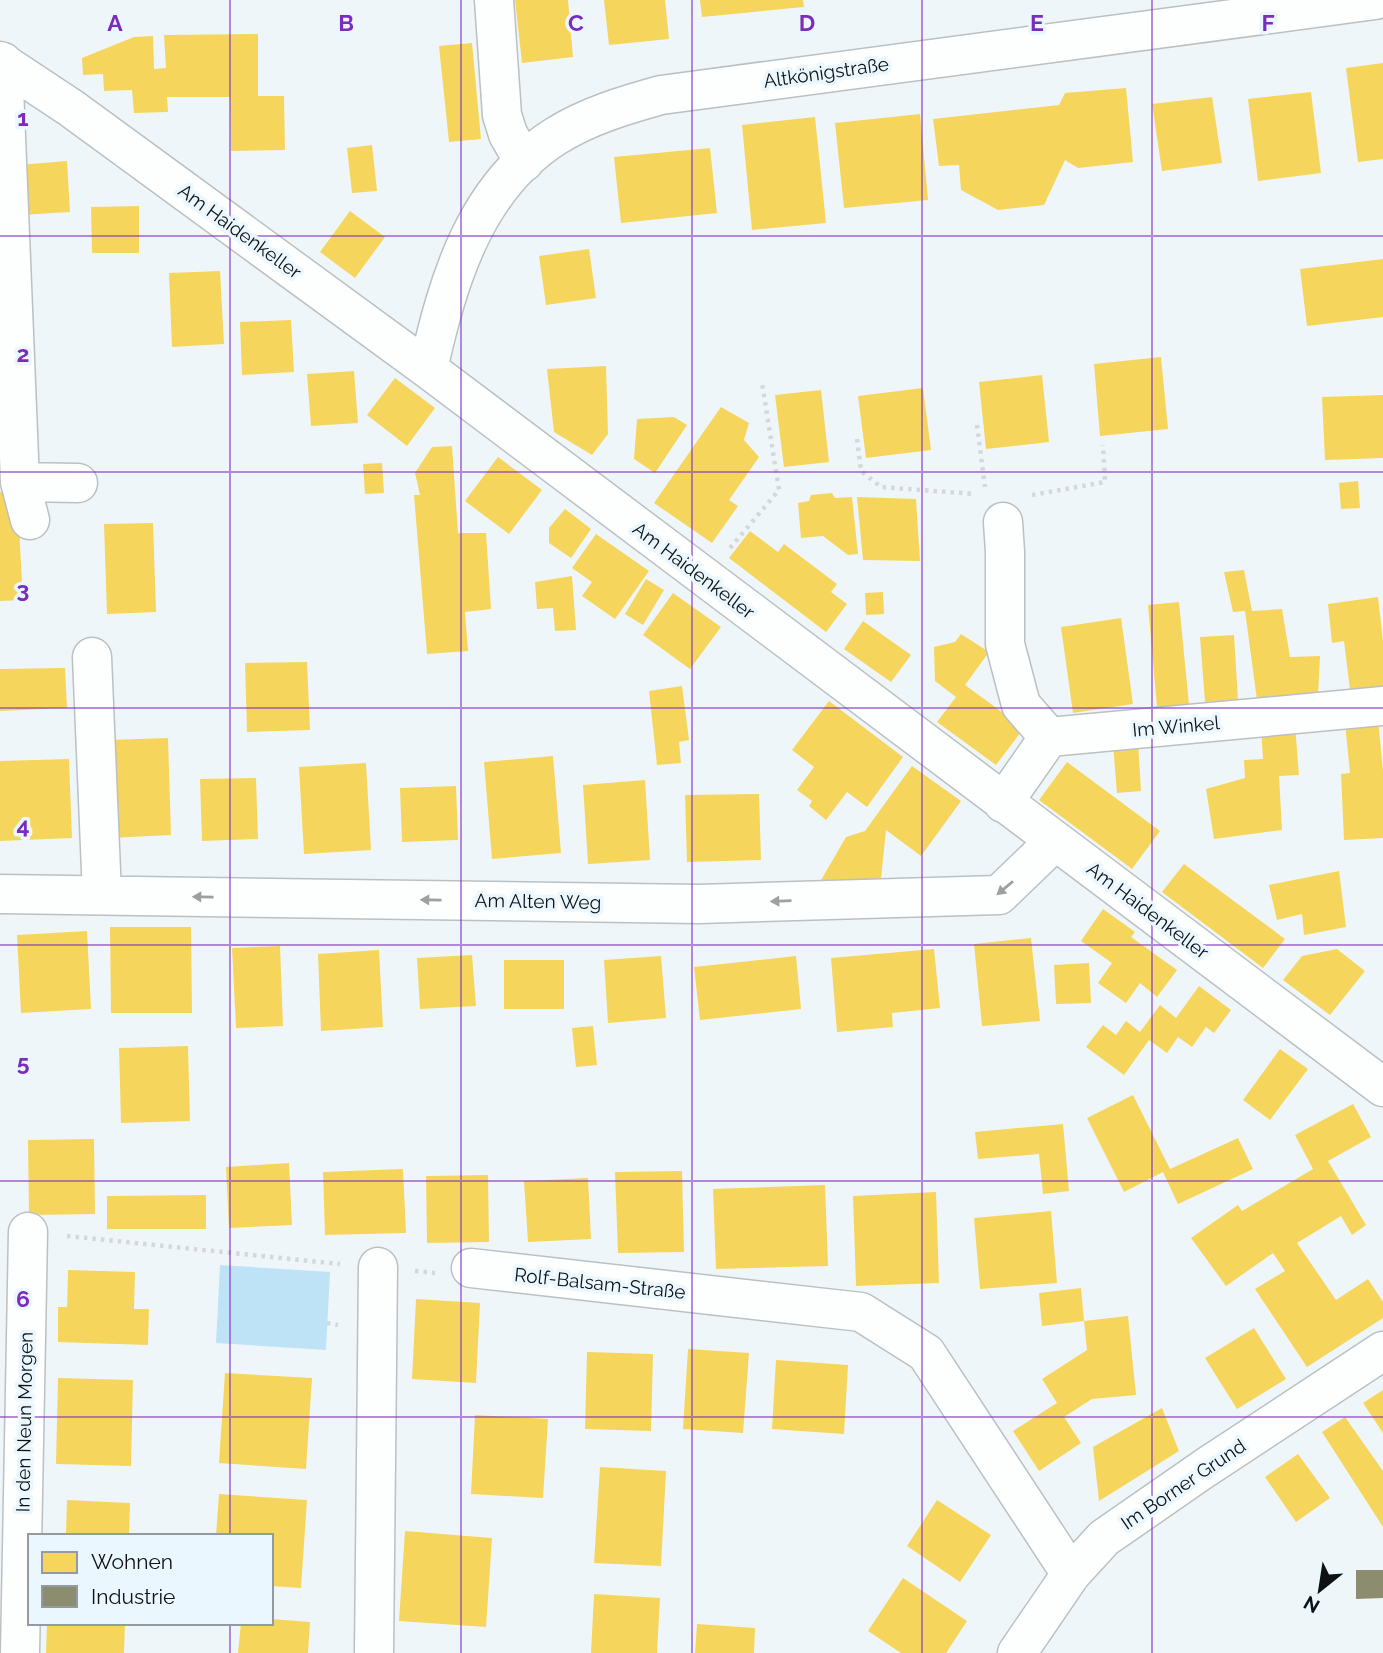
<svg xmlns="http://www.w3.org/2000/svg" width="1383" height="1653" font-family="Raleway,sans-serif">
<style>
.green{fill:#bfe3f6}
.homes{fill:#f6d55c}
.industry{fill:#8c8c6e}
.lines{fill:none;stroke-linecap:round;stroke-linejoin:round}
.minor-casing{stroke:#bbc0c2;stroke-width:41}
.path{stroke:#d6d7d9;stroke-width:4.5;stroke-dasharray:3.5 5;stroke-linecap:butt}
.minor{stroke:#fdfefe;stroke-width:38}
.oneway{fill:#9da0a0}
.grid{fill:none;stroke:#7b2cbf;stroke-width:2;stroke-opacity:0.55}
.labels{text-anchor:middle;stroke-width:7;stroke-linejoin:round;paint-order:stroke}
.street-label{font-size:19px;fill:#0e1214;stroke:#ebf7fe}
.grid-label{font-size:23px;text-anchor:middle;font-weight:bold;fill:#7b2cbf;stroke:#ebf7fe;stroke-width:7;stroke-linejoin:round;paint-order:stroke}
</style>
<rect width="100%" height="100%" fill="#eff6fa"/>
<path class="green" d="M220 1265 330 1272 326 1350 216 1343Z"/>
<path class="homes" d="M515 0H568L573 57 522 63Z
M604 0H665L669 39 609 45Z
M700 0H803L804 7 702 17Z
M258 34V96H284L285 150 231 151 230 97H167L168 112 134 113 132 90 104 91 103 74 83 75 82 58 134 37 153 36 154 69 166 68 164 35Z
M472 43 481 139 449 142 439 46Z
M1383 63V159L1358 162 1346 68Z
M1126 88 1133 162 1078 168 1065 160 1044 205 998 210 961 190 959 165 939 166 933 119 1059 105 1065 93Z
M1311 92 1321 173 1258 181 1248 99Z
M1212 97 1222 163 1162 171 1152 104Z
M920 114 928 200 844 208 835 123Z
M815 117 826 223 752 230 742 125Z
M372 145 377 191 352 193 347 148Z
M710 148 717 213 621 223 614 157Z
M67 161 70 212 22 215 19 165Z
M139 206V253H92L91 207Z
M350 211 385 237 355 278 320 252Z
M589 249 596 298 546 305 539 256Z
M1383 259V317L1307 326 1300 269Z
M220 271 224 344 172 347 169 273Z
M291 320 294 372 242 375 240 322Z
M1161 357 1168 429 1100 436 1094 364Z
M606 366 608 434 592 455 554 432 547 369Z
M354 371 358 423 311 426 307 374Z
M1042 375 1049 442 986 449 979 382Z
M395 378 435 408 407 446 367 415Z
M923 388 931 450 866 458 858 396Z
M821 390 829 462 784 467 775 395Z
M1383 395V458L1325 460 1322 397Z
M721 407 749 423 744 440 759 457 729 500 738 506 712 543 654 503Z
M674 417 687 425 655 473 634 459 637 419Z
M452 446 458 533H486L491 609 465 612 468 651 427 654 414 495H420L415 473 432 447Z
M498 457 542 490 509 534 465 501Z
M382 463 384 493 365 494 363 464Z
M1358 481 1360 508 1341 509 1339 483Z
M17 491 23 600 0 601V492Z
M832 493 835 498 852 497 858 554 848 555 823 536 801 538 798 503 809 501 811 495Z
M857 497 916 499 920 561 863 560Z
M565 509 591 529 571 558 549 543V528Z
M153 523 156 612 107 614 104 524Z
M750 531 778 552 784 544 837 584 831 592 847 604 826 632 729 558Z
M596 534 649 571 615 619 582 596 592 582 572 568Z
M1244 570 1252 611 1282 609 1290 657 1320 656 1318 695 1257 700 1245 611 1233 612 1224 572Z
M572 576 576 630 555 631 553 608 537 609 535 582Z
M646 579 664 590 643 625 625 614Z
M883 592 884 614 866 615 865 593Z
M673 593 721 627 690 669 643 635Z
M1378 597 1383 641V686L1350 690 1344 641 1332 643 1328 604Z
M1179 602 1189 705 1157 708 1148 605Z
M1121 618 1133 704 1073 713 1061 627Z
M863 621 911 655 891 682 844 649Z
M961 634 989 652 965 685 1024 728 996 765 937 722 956 697 935 681 934 647 955 642Z
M1234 635 1238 700 1205 702 1200 637Z
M307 662 310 730 247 732 245 663Z
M65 668 67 708 0 711V669Z
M682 686 689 740 679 742 681 763 657 765 649 691Z
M829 701 903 757 867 807 847 792 826 820 809 806 812 801 797 790 814 767 792 750Z
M1378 720 1383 770V838L1344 840 1341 774 1350 773 1345 723Z
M1295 725 1299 775 1279 776 1282 830 1214 839 1206 789 1245 778 1244 760 1263 759 1261 728Z
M168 738 171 835 110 838 107 740Z
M1138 742 1141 791 1117 793 1113 744Z
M553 756 561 853 492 859 484 762Z
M69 759 72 838 0 841V761Z
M1067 762 1160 831 1132 869 1039 800Z
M366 763 371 850 304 854 299 767Z
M912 766 961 801 921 856 886 830 881 879 820 882 846 837 865 831Z
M256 778 258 839 202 841 200 779Z
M645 780 650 860 588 864 583 785Z
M456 786 458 840 402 842 400 788Z
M759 794 761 860 687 862 685 795Z
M1184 864 1285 939 1263 968 1162 892Z
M1339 871 1346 927 1304 935 1302 914 1277 920 1269 885Z
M1103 909 1135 932 1131 937 1177 970 1157 997 1140 983 1126 1003 1098 983 1112 963 1081 941Z
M110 927H191L192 1013H111Z
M87 931 91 1009 21 1013 17 935Z
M1031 938 1040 1021 982 1026 974 944Z
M280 946 283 1026 236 1028 232 948Z
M934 949 940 1008 892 1013 893 1027 837 1032 831 958Z
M1337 949 1365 971 1330 1015 1283 980 1302 956Z
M379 950 383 1027 321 1031 318 954Z
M472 955 476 1006 420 1009 417 958Z
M661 956 666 1018 608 1023 604 960Z
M796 956 801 1009 700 1020 694 967Z
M504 960H564V1009H504Z
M1089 963 1091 1003 1056 1004 1054 965Z
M1199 986 1231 1010 1214 1033 1206 1027 1192 1047 1178 1037 1167 1053 1149 1040 1124 1075 1086 1047 1103 1025 1116 1035 1126 1021 1140 1032 1160 1005 1176 1018Z
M593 1026 597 1065 576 1067 572 1028Z
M188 1046 190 1121 121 1123 119 1048Z
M1280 1049 1308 1069 1270 1120 1243 1100Z
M1133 1095 1170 1169 1238 1138 1253 1169 1178 1204 1163 1172 1124 1192 1087 1118Z
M1353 1104 1371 1137 1328 1161 1366 1225 1352 1235 1341 1216 1297 1243 1336 1300 1368 1279 1383 1302V1318L1307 1367 1255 1289 1285 1271 1273 1253 1226 1286 1191 1238 1238 1205 1242 1211 1313 1169 1295 1135Z
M1063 1124 1069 1191 1043 1194 1039 1154 978 1159 975 1132Z
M94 1139 95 1214 29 1215 28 1140Z
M289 1163 292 1225 229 1228 226 1167Z
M403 1169 406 1233 325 1235 323 1172Z
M682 1171 684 1252 618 1253 615 1172Z
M488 1175 489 1242 427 1243 426 1176Z
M588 1178 591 1239 528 1242 524 1181Z
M825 1185 828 1266 716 1269 713 1189Z
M936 1192 939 1283 856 1286 853 1196Z
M206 1195V1229H107V1196Z
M1051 1211 1057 1283 980 1289 974 1218Z
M68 1270 135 1272 134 1309H149L148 1345 58 1342V1307H67Z
M1081 1288 1084 1321 1128 1316 1136 1395 1092 1399 1064 1417 1081 1443 1039 1471 1013 1431 1057 1403 1042 1379 1087 1350 1084 1321 1042 1326 1039 1293Z
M416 1299 480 1303 476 1383 412 1379Z
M1254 1328 1286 1379 1237 1409 1205 1358Z
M688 1349 749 1353 743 1433 683 1429Z
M587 1352 653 1354 651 1431 585 1429Z
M776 1360 848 1365 844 1434 772 1429Z
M225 1373 312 1378 306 1469 219 1463Z
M58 1378 133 1380 131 1466 56 1464Z
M1383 1390V1433L1363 1403Z
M1162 1408 1179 1451 1099 1501 1093 1447Z
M475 1415 548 1419 543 1498 471 1494Z
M1345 1417 1383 1471V1527L1322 1432Z
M1298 1454 1330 1498 1296 1522 1265 1477Z
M600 1467 666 1471 661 1566 594 1563Z
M219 1494 307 1500 301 1588 271 1586V1536H216Z
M67 1500 130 1503 129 1536H53V1533H66Z
M937 1500 991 1535 960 1582 907 1546Z
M405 1531 492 1538 486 1627 399 1621Z
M903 1578 967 1621 946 1653H901L868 1631Z
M594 1594 660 1598 657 1653H591Z
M271 1619 310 1622 308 1653H238L241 1623H271Z
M47 1623H125L124 1653H46Z
M697 1624 755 1628 754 1653H695Z"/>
<path class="industry" d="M1356 1570H1383V1598L1356 1599Z"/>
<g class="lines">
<defs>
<path id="minor" d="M494 0 502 115 508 134 524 162
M0 61 71 108 428 369 1383 1087
M3 62 20 482 30 520
M428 369C448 280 475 187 556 136 588 116 625 105 661 95L1375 0
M20 482 78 483
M1003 522 1005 552V644L1021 705 1049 737
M92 657 102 895
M1003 803 1049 737 1383 706
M0 894 699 904 999 895 1055 841
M471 1268 861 1312 926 1353 1071 1574
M20 1653 28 1232
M374 1653 378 1267
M1017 1653 1071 1574 1104 1538 1205 1468 1383 1351"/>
</defs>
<use href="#minor" class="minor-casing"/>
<path class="path" d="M977 425 985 487
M857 439 861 471 881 487 975 494
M1032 495 1105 482 1103 445
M730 548 779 490 762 383
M67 1236 340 1264
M415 1271 435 1273
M327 1323 338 1325"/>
<use href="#minor" class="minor"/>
</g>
<defs><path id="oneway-solid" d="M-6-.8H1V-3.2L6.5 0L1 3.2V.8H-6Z" transform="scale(1.75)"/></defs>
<g class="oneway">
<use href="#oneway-solid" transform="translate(1005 888) rotate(140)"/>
<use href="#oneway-solid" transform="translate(203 897) rotate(-179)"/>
<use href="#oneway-solid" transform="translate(431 900) rotate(-179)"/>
<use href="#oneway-solid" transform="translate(781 901) rotate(178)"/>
</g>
<path class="grid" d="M230 0V1536M461 0V1653M692 0V1653M922 0V1653M1152 0V1653M0 236H1383M0 472H1383M0 708H1383M0 945H1383M0 1181H1383M0 1417H1383M230 1623V1653"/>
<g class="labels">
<g class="street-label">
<text transform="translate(826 72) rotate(-8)" y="7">Altkönigstraße</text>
<text transform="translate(240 231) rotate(36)" y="7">Am Haidenkeller</text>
<text transform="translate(694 570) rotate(37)" y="7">Am Haidenkeller</text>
<text transform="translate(1176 726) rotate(-5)" y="7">Im Winkel</text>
<text transform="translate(538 901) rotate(1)" y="7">Am Alten Weg</text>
<text transform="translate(1148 910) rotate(37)" y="7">Am Haidenkeller</text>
<text transform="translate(600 1283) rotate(6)" y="7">Rolf-Balsam-Straße</text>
<text transform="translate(24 1422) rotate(-89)" y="7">In den Neun Morgen</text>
<text transform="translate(1183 1484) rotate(-34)" y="7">Im Borner Grund</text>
</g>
</g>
<g class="grid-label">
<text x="115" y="31">A</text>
<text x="346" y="31">B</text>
<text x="576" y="31">C</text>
<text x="807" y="31">D</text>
<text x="1037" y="31">E</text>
<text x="1268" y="31">F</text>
<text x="23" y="126">1</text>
<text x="23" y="362">2</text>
<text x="23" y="598">3</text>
<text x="23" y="834">4</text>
<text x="23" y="1071">5</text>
<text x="23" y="1307">6</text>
</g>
<rect x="28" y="1534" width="245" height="91" fill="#ebf7fe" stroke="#939ba0" stroke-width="2"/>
<rect x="42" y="1552" width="35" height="21" fill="#f6d55c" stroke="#939ba0" stroke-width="2"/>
<text x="91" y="1569" font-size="21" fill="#0e1214">Wohnen</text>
<rect x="42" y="1586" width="35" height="21" fill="#8c8c6e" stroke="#939ba0" stroke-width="2"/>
<text x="91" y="1604" font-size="21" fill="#0e1214">Industrie</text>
<g transform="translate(1320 1590) rotate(210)" stroke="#ebf7fe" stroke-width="5" paint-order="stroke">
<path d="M0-5L12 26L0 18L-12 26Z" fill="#0e1214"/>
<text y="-10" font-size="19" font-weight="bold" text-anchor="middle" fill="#0e1214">N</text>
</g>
</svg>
